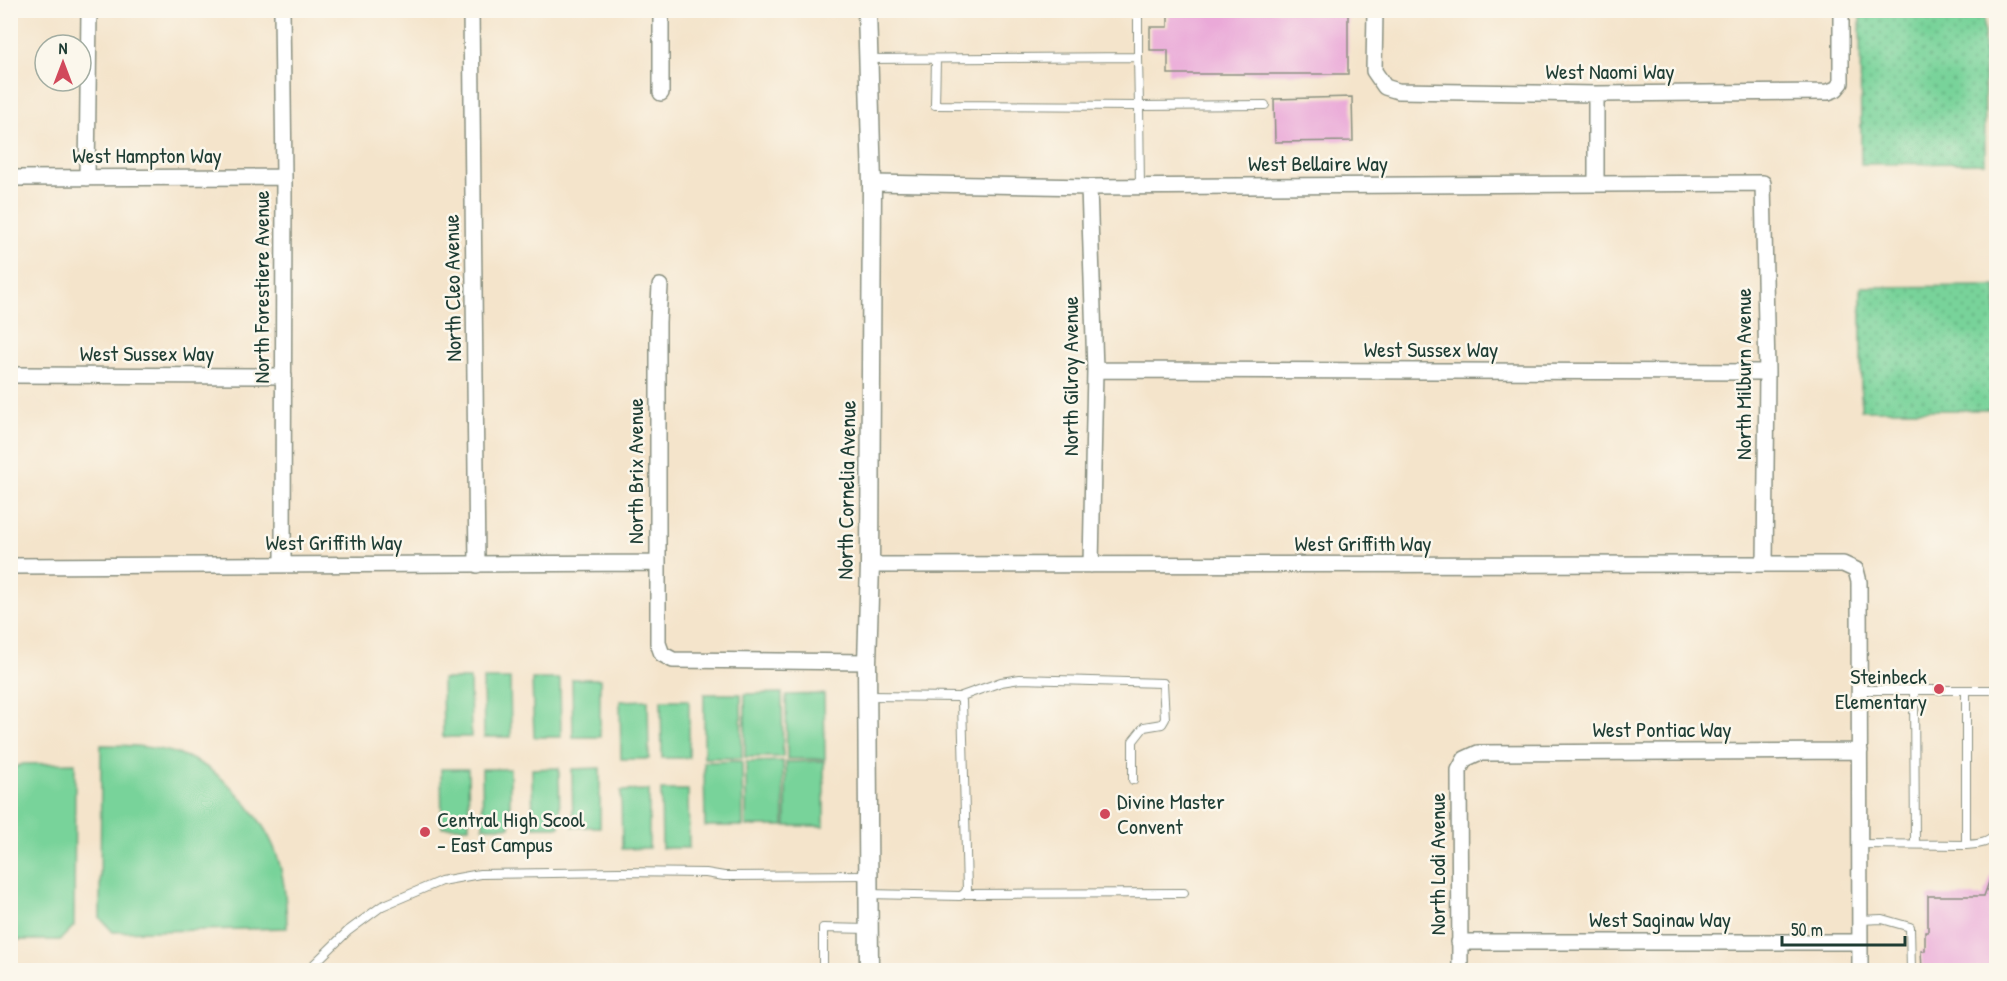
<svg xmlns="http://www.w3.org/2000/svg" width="2007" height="981" font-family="'Patrick Hand',sans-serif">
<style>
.grass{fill:url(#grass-dots);stroke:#4c8867;stroke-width:1.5}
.park{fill:#78d39a;stroke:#4c8867;stroke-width:1.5}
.building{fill:#eaa9d8}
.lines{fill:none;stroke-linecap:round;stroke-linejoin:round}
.service-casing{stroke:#8a9080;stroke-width:10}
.minor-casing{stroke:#8a9080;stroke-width:18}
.tertiary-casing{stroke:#8a9080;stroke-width:21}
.service{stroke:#fff;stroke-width:8}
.minor{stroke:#fff;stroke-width:15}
.tertiary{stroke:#fff;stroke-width:18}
.poi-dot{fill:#d1495b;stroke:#fbf7ec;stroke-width:2}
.labels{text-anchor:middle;stroke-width:5;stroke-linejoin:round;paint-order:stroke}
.street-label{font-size:22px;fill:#1f3d34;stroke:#fbf7ec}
.poi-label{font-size:22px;fill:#1f3d34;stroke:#fbf7ec;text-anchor:start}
</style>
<defs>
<pattern id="grass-dots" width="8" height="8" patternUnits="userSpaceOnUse" patternTransform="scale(1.5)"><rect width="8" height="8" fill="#78d39a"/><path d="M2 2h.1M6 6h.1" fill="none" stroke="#62ac7e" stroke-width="1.8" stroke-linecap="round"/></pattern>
</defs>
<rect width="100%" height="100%" fill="#fbf7ec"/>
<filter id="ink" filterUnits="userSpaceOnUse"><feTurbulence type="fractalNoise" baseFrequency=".0167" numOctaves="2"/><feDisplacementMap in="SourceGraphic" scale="12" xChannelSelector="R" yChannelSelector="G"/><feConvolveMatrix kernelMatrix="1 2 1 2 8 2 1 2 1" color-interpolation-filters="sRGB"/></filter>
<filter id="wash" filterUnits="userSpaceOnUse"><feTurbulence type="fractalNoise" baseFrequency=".008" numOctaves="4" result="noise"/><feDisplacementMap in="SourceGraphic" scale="24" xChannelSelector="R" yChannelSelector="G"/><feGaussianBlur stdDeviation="1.35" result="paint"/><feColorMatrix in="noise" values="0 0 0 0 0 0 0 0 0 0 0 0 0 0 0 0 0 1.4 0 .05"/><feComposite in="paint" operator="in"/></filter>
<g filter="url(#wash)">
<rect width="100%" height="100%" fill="#f4e4cb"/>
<path class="grass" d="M1860 11H1984L1985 163 1861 164Z
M1996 286V410H1861V287Z"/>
<path class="park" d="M442 679H470L471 737H443Z
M483 679H510L511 737H484Z
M532 679H560L561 737H534Z
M572 679H600V737H573Z
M782 693 783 757H745V694Z
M704 694H741L742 758H704Z
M824 694 825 759H787L786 695Z
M648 700 649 759H621L620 701Z
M661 700H689V758H662Z
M101 745C130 745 159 746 187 757 205 764 222 778 235 791 277 835 286 868 287 928L113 932 100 918Z
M742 761 743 826H705L704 762Z
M783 761 784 826H746V762Z
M824 761V826H786V762Z
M75 763 74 926 60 940H11V769L23 764Z
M559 768 560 827H533L532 769Z
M600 768V827H573L572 769Z
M441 769H468L469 827H442Z
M482 769H510V827H483Z
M649 790V848L622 849 621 791Z
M661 790H688L689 848H662Z"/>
<g id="blocks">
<path class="building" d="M1168 10H1348V74H1168V50H1150V27H1168Z
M1352 97 1353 141 1275 142 1274 99Z
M1995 865 1996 968H1946V970H1922L1921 951H1925V932H1928V896H1984Z"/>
</g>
</g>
<g filter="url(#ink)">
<use href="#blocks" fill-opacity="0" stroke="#8a9080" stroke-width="1.5"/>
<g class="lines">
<defs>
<path id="service" d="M1138 10V57
M870 59 1138 57 1139 106 935 105 936 59
M1140 187 1139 106 1265 105
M1859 690H1996
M1914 690 1915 844
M868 696 959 697 1001 682 1020 679 1163 683 1165 719 1162 724 1144 727 1133 741V780
M959 697 962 701 967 890 964 894
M1860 844 1966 845C1978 844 1988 844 1996 834
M1966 845V690
M868 894 960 896 964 894 1184 893
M1860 920 1882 919 1910 927 1911 970
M308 970 348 931 382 906 441 881 480 874 619 872 706 873 724 876 867 875
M823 970V928L869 929"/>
<path id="minor" d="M282 10 284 177 283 564
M471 10 477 565
M661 10V93
M1375 10 1374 71 1385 87 1398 91 1596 94 1828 92 1836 89 1841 83V10
M1596 94V184
M10 178 284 177
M87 178 89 10
M872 183 1089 187 1763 183 1767 372 1765 564
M1089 187 1095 370 1091 565
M660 286 658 322V643L662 654 673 660 867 662
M1095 370 1767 372
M10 375 284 376
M870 565 1843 564 1856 570 1859 582 1860 970
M10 566 657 563
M1459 942H1860
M1460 970 1459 770 1465 759 1478 753 1860 751"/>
<path id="tertiary" d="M867 10 872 183 870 565 867 662 869 970"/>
</defs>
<use href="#service" class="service-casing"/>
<use href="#minor" class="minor-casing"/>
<use href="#tertiary" class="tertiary-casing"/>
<use href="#service" class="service"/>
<use href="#minor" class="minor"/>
<use href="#tertiary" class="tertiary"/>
</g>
</g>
<g class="poi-dot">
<circle cx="1939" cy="689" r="6"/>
<circle cx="1105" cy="814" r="6"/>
<circle cx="425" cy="832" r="6"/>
</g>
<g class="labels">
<g class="street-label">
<text x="1610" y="79">West Naomi Way</text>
<text x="147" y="163">West Hampton Way</text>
<text x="1318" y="171">West Bellaire Way</text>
<text transform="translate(261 287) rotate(-90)" y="8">North Forestiere Avenue</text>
<text transform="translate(452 288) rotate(-91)" y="8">North Cleo Avenue</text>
<text x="1431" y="357">West Sussex Way</text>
<text x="147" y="361">West Sussex Way</text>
<text transform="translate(1743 374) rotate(-90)" y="8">North Milburn Avenue</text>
<text transform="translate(1070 376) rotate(-90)" y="8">North Gilroy Avenue</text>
<text transform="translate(635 471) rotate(-90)" y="8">North Brix Avenue</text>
<text transform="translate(846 490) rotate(-89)" y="8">North Cornelia Avenue</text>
<text x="334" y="550">West Griffith Way</text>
<text x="1363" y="551">West Griffith Way</text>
<text x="1662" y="737">West Pontiac Way</text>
<text transform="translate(1437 864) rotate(-90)" y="8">North Lodi Avenue</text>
<text x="1660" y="927">West Saginaw Way</text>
</g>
<g class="poi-label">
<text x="1927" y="684" text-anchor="end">Steinbeck<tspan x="1927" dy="25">Elementary</tspan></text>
<text x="1117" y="809">Divine Master<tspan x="1117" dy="25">Convent</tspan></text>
<text x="437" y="827">Central High Scool<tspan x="437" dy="25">- East Campus</tspan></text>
</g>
</g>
<rect width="2007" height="981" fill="none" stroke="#fbf7ec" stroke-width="36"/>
<g transform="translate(63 63)"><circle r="28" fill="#fbf7ec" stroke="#a3ada2" stroke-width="1.5"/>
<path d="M0-4.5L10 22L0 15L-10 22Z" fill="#d1495b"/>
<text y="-9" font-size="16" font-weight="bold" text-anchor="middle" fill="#1f3d34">N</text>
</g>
<path d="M1782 936v9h123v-9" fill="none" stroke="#1f3d34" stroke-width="3"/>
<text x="1791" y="936" font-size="18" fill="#1f3d34" stroke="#fbf7ec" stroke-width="4.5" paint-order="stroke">50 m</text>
</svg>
